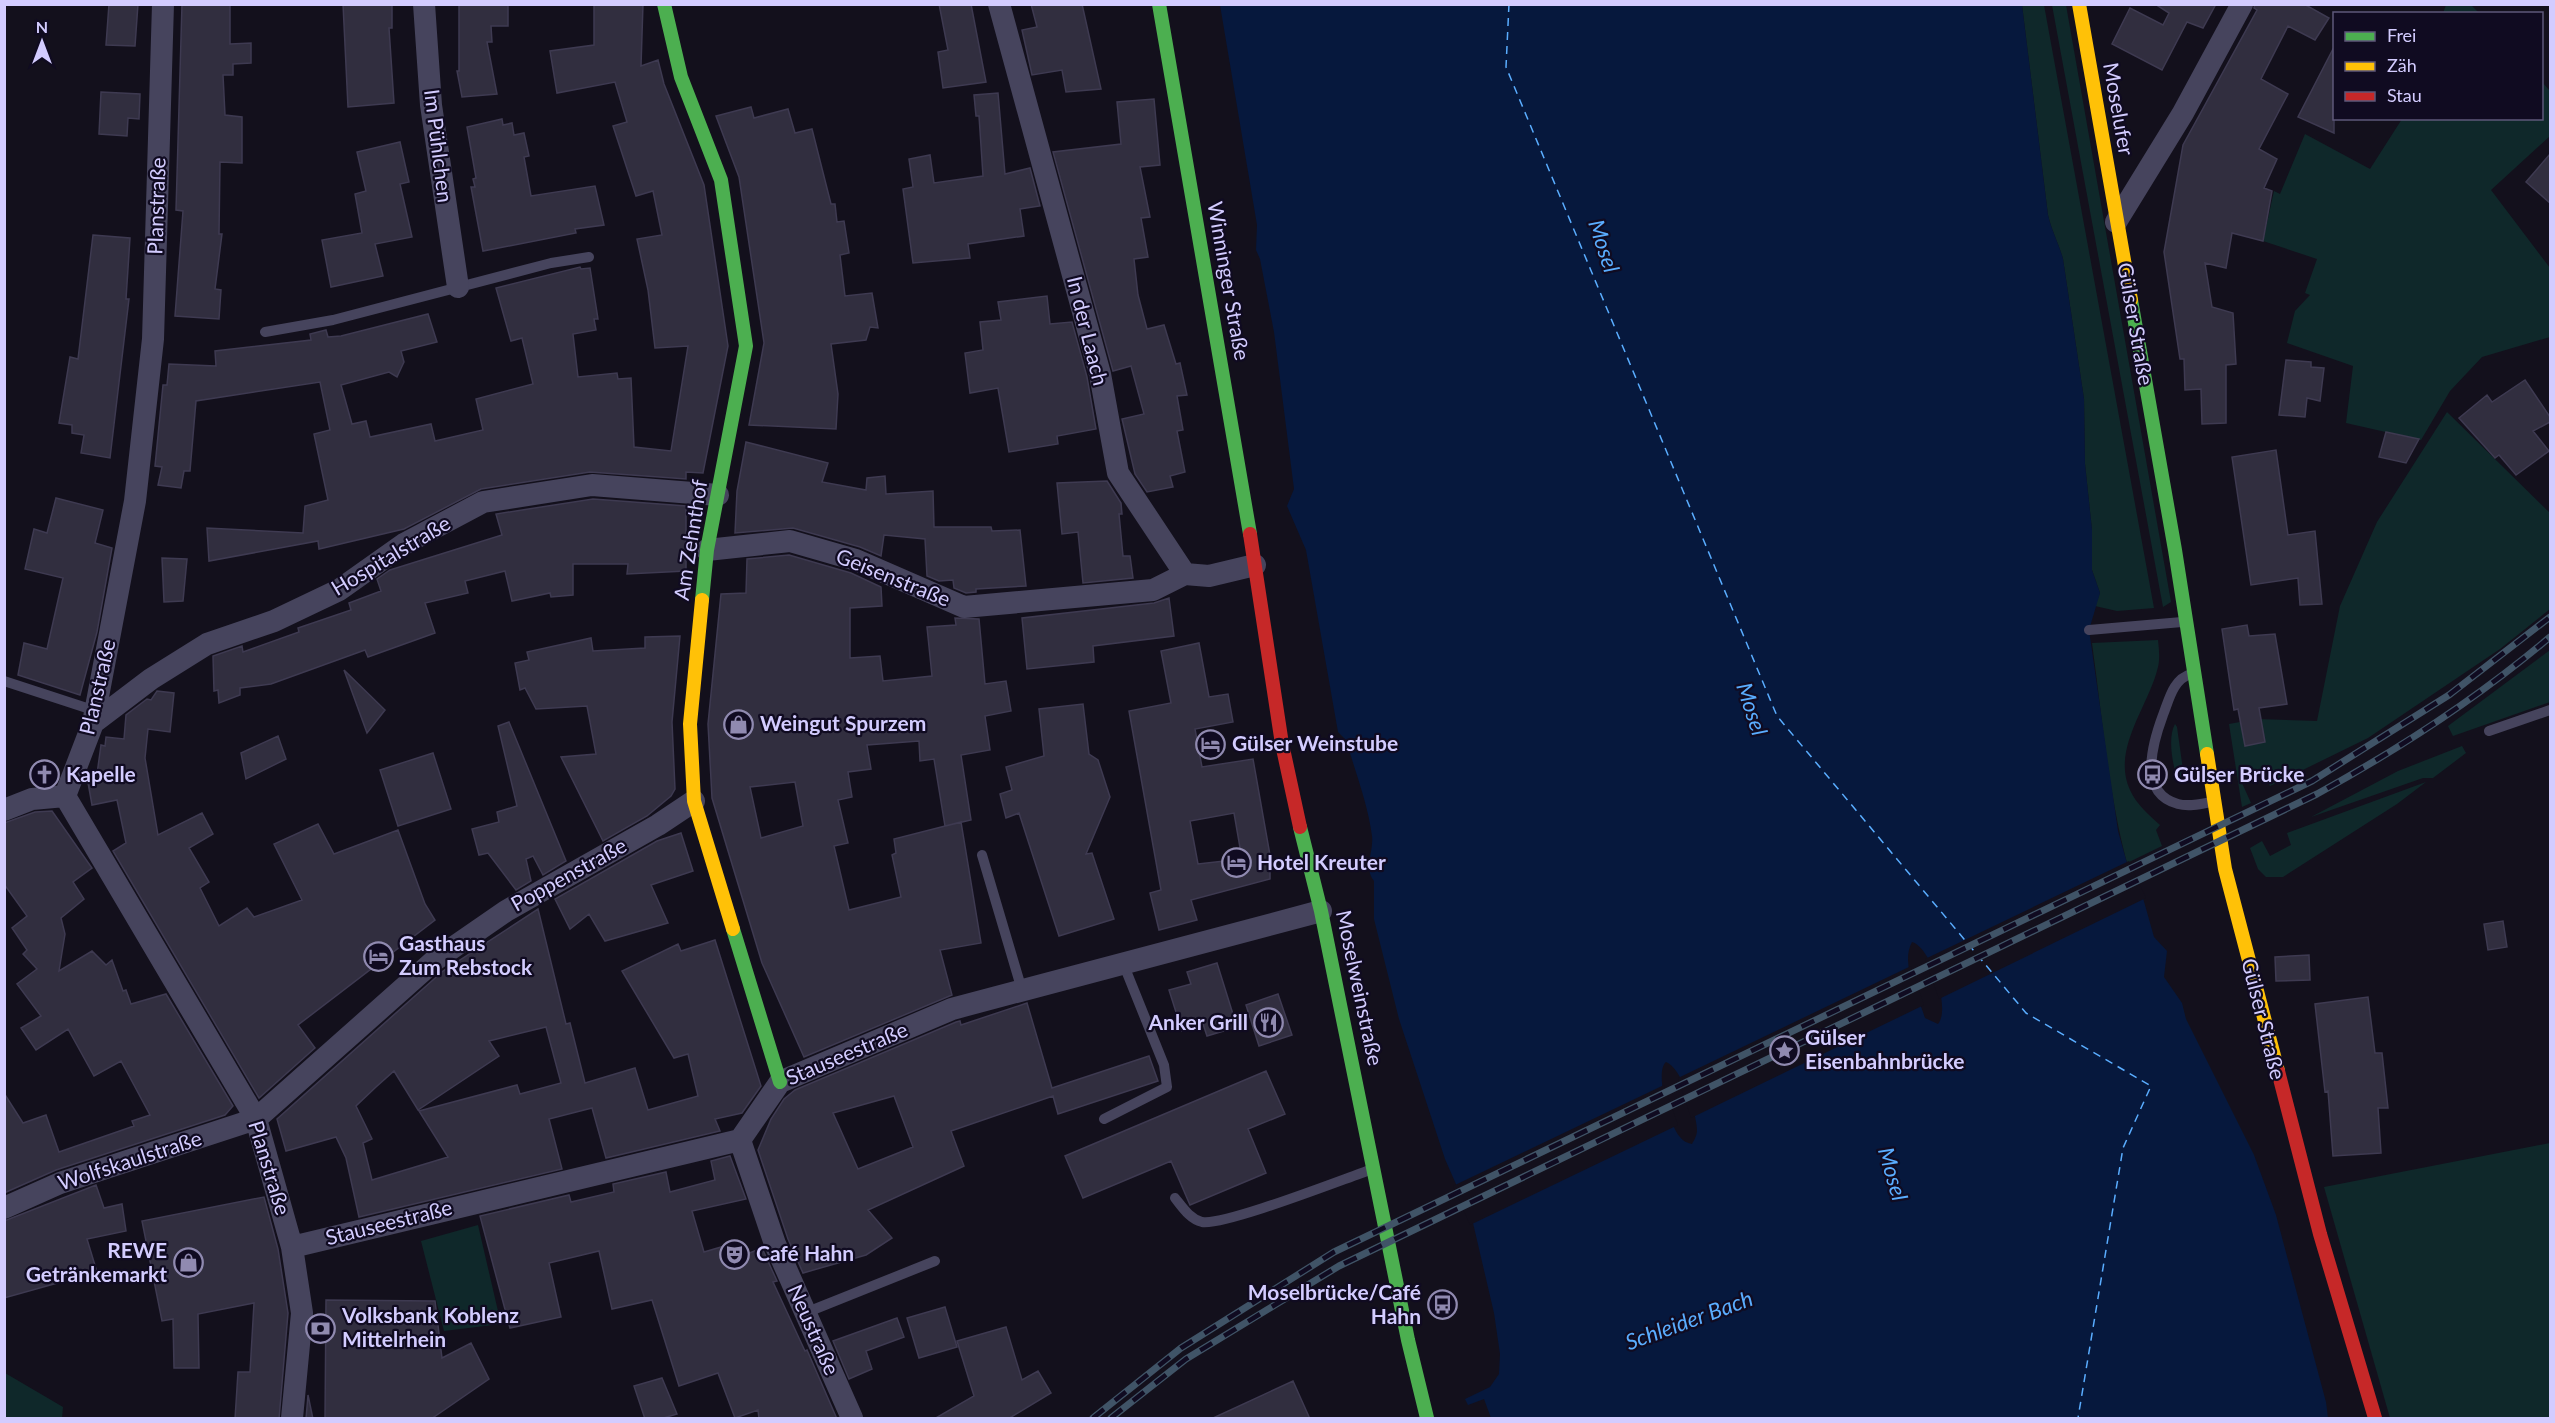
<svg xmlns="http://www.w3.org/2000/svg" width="2555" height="1423" font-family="Lato,sans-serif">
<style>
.green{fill:#0f282a}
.water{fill:#06183d;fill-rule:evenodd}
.pier{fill:#13101c}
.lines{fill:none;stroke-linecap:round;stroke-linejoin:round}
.ferry{stroke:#5aadff;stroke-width:1.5;stroke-dasharray:8 6;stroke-linecap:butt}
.building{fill:#312e3f;stroke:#3e3a51;stroke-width:1.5;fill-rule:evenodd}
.lane{stroke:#46445d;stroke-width:10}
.street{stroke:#46445d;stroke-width:22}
.fast{stroke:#4caf50;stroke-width:14}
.slow{stroke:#ffc107;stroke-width:14}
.jam{stroke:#c62828;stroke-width:14}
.rail-casing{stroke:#405467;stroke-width:7}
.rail{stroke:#100b21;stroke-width:4.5;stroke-dasharray:14;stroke-linecap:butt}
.labels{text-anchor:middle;stroke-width:4.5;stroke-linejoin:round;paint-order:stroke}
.street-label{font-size:21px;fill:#d3ccff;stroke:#100b21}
.poi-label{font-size:21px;font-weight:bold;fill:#d3ccff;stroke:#100b21;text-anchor:start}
.water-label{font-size:22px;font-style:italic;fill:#5aadff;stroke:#100b21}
</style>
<rect width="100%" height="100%" fill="#13101c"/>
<path class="green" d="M2022 5H2044L2154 608 2117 611 2095 606 2100 593 2092 570V530L2085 464 2084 399 2063 259C2059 244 2052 232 2048 215Z
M2052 5H2066L2171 602 2163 607Z
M2446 5H2471L2479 13H2443Z
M2542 82 2550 91V136L2491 190 2550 268V337L2482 357 2450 391 2421 440 2346 423 2353 366 2287 343 2295 311 2310 295 2305 293 2317 259 2263 241 2274 191 2280 194 2305 134 2370 169 2402 119 2542 118Z
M2447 412 2550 513V609L2500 649 2368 738 2270 786 2263 772 2242 783 2251 803 2242 807 2229 724 2256 719 2317 721 2340 606 2377 522Z
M2158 640C2159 649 2160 659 2158 667 2149 706 2111 749 2130 790 2136 804 2149 815 2160 825L2156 830 2162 846 2127 863C2108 791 2102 716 2092 643Z
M2550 650V702L2453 736 2448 726Z
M2175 724 2177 727 2185 784 2179 783C2173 768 2167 738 2175 724Z
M2462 746 2466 753 2433 778H2423L2311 817 2398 771Z
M2426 782 2397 804 2283 877H2266L2258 869 2250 848 2262 841 2270 856 2291 845 2287 833Z
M2550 1143V1418H2390L2324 1187Z
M478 1225 501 1324 444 1331 421 1241Z
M5 1373 63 1407 62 1418H5Z"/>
<path class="water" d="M1220 5H2022L2048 215C2052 232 2059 244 2063 259L2084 399 2085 464 2092 530V570L2100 593 2089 630 2118 831 2127 863 2143 898 2154 937 2167 951 2164 977 2182 1003 2186 1019 2254 1155 2276 1215 2326 1402 2328 1418H1491L1484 1399 1468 1405 1465 1399 1490 1387 1499 1374 1500 1354 1494 1313 1473 1223 1445 1159 1399 1019 1374 919V881C1363 867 1374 852 1372 836 1368 804 1355 771 1346 740L1338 732 1306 550 1287 506 1294 489 1274 332 1260 259 1256 250 1257 225ZM1912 942C1931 947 1951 1009 1938 1024L1925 1018C1918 995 1900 964 1912 942ZM1666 1062C1681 1067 1697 1114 1697 1130 1697 1136 1694 1140 1692 1144 1687 1143 1683 1141 1680 1137 1670 1126 1654 1072 1666 1062Z"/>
<path class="pier" d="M2129 861 2146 898 1939 999 1925 959Z
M1911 966 1924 1005 1691 1118 1678 1078Z
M1664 1085 1678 1125 1470 1225 1453 1186Z"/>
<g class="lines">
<path class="ferry" d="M1509 4 1506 67 1777 716 2026 1013 2151 1086 2123 1148 2078 1418"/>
</g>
<path class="building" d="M109 4H138L135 46 106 45Z
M182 4H230V44L251 43V63L233 64V75H223L225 115 242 117V163L220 162 219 234H222L215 289 221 290 219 319 175 316 183 211 176 210Z
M343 4H392V28H389L394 103 348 107Z
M459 4H508V26H491L492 42H487L497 94 462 97 457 71H459Z
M594 4H643L641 66 658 60 664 84 704 185 728 346 703 473 686 472V479L590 472 481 489 404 529 319 549 318 541 209 561 207 528 303 533 305 506 328 500 314 434 330 430 320 382 196 401 190 471H184L181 488 158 485 162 467 155 466 163 385H167L169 364 216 366 215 351 311 340 310 334 326 330 328 337 341 336 428 314 437 342 401 351 404 362 397 377 389 372 341 385 352 424 366 421 370 437 431 424 435 441 483 430 476 399 533 384 522 338 511 341 496 288 580 267 581 269 590 268 598 319H594L596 330 573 334 578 377 617 373 618 379 631 378 634 447 671 451 688 346 655 348 648 290 637 239 662 235 653 191 636 196 613 126 627 122 615 82 557 93 550 51 594 45Z
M939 4H971L986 82 943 88 938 52 948 50Z
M1031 4H1082L1101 89 1066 92 1062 70 1032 75 1022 30 1037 27Z
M2155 4H2216L2203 28 2187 22 2162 70 2112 44 2130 8 2163 25 2169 13Z
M2255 4H2304L2329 18 2315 40 2288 26 2261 79 2288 94 2259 149 2277 159 2264 188 2272 191 2263 241 2232 233 2226 268 2205 263 2212 307 2233 313 2236 364 2226 365V423L2202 424 2201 389 2185 390 2184 359H2180L2164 252 2183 145 2257 10 2254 8Z
M2334 47V133L2298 117Z
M101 92 140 94 139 119 128 118 127 136 99 134Z
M998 93 1005 174 1030 168 1040 206 1020 209 1024 236 968 244 970 258 913 263 903 189 913 187 909 159 930 155 934 183 983 176 979 116H976L974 95Z
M1154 99 1160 165 1140 167 1150 217 1141 218 1148 257 1134 259 1138 295 1147 329 1164 325 1176 364 1180 363 1187 395 1177 396 1183 430 1177 431 1185 472 1170 476 1173 487 1147 492 1135 474 1122 419 1144 414 1131 366 1113 371 1053 152 1121 144 1117 102Z
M751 107 754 118 788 109 795 133 812 129 831 204H835L837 222 844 221 849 253 840 255 845 296 872 293 878 328 870 327 866 340 831 344 838 394 836 429 749 425 764 343 739 177 716 116Z
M502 119 503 125 512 123 514 135 524 133 529 156 524 157 531 196 595 186 604 225 575 229 576 233 483 251 471 187H475L473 179 476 178 467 127Z
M400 142 409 182 400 184 412 237 375 244 383 276 331 287 322 240 362 233 355 194 366 191 357 152Z
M2550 154V203L2526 182Z
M93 235 130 238 126 299H129L110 458 81 453 84 435 72 433V425L59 423 70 357 78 359Z
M1047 296 1050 324 1072 322 1087 377 1096 429 1057 436 1058 444 1009 452 998 388 970 393 965 353 983 350 980 322 1001 320 998 302Z
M2286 360 2311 362V367L2324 368 2320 401 2307 398 2305 417 2279 415Z
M2525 380 2550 417V422L2533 431 2549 451 2516 475 2499 455 2495 458 2459 418 2487 395 2492 402Z
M2386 432 2419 439 2406 463 2379 457Z
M746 442 828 463 822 482 866 490 867 478 885 476 886 494 933 491 934 527H991L992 531 1020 530 1026 586 976 589V592L966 593 954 588 953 580 939 581 927 576 925 539 884 535 881 556 860 547 793 528 735 533 737 491Z
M2276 450 2288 535 2315 531 2322 604 2300 605 2298 578 2251 585 2232 457Z
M1107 481 1121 503 1122 514H1119L1123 556H1130L1133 578 1083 583 1078 532 1062 534 1057 483Z
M56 498 103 510 95 543 112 548 97 632 80 695 18 675 24 643 47 649 63 578 25 569 34 529 47 533Z
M593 499 686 506V571L627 574 628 564H573V595L551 597 550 593 512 601 505 571 465 581 468 593 425 603 435 633 368 657 365 650 271 684 240 688V695L219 703 218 690 214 691 213 656 242 646 243 652 299 632 298 628 351 610 349 603 381 591 377 579 390 570 502 535 496 514Z
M789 555 851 573 881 587 882 606 850 608V658L880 656 883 681 932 676 927 627 956 625 955 618 979 619 985 684 1006 681 1011 711 985 716 990 750 961 755 971 820 945 826 934 759 920 761 919 741 867 745 871 769 848 772 852 797 838 800 848 843 834 846 849 910 901 897 892 855 896 853 894 839 961 822 981 943 940 950 952 995 804 1057 762 963 712 798 708 724 721 594 746 593 747 559ZM795 782 803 826 761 838 750 787Z
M162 558 187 559 183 601 164 602Z
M1169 598 1174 636 1093 646 1094 662 1027 669 1022 618 1154 603Z
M2247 625 2249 636 2275 634 2287 704 2259 708 2265 742 2245 746 2238 709 2234 710 2222 629Z
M680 636 672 722 675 789 671 796 647 816 603 841 561 757 596 754 587 706 536 709 525 688 520 690 515 663 529 660 527 652 591 638 593 651 645 648V637Z
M1199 643 1209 697 1228 694 1233 722 1195 729 1202 767 1253 759 1270 855V879L1191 900 1197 920 1159 930 1150 893 1161 890 1129 711 1171 703 1161 651ZM1234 813 1242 859 1198 864 1190 821Z
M344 670 385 710 367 733Z
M157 691 174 693 170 732 148 729 145 758 158 835 202 813 213 834 189 848 209 882 200 888 219 926 247 908 254 917 302 900 274 844 318 824 334 854 398 830 425 904 435 920 298 1025 315 1048 259 1098 113 851 126 843 117 800 92 805 87 777 97 774 101 745 105 746 106 737 124 739 126 715 147 699 151 700Z
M1083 704 1089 754 1098 760 1110 797 1086 854 1092 853 1114 919 1059 936 1019 813 1006 818 1000 794 1012 790 1006 767 1044 756 1039 709Z
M509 722 566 861 543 875 533 856 526 859 531 881 516 890 488 853 479 855 472 829 499 822 497 812 517 806 498 726Z
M278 736 286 759 246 779 241 753Z
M433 753 451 809 398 826 380 770Z
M52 811 92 868 73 882 84 899 61 918 65 934 59 971 92 951 106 965 112 960 123 991 126 990 131 1004 166 994 233 1106 225 1115 56 1170 4 1193V1093L23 1123 46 1115 59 1152 134 1126 132 1121 150 1115 121 1061 94 1076 68 1029 36 1050 21 1028 41 1016 17 984 37 969 23 954 27 950 12 928 27 916 4 884V823L35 812Z
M681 833 693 871 651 885 668 923 605 941 589 914 570 929 555 899 657 841Z
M538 909 566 1024 570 1023 585 1083 635 1068 648 1110 698 1096 688 1054 674 1058 622 971 678 944 681 951 715 940 761 1086 742 1113 715 1119 720 1131 606 1158 592 1108 549 1119 562 1169 359 1217 346 1158 336 1137 286 1151 277 1119 443 971ZM546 1027 561 1083 520 1094 517 1085 419 1111 448 1157 372 1180 363 1143 372 1139 356 1106 376 1087 394 1071 418 1110 499 1056 489 1041Z
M2503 921 2507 947 2488 950 2484 924Z
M2309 955 2310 980 2276 981 2275 957Z
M1217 963 1237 1027 1207 1036 1203 1024 1182 1031 1169 990 1191 984 1187 972Z
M1278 994 1292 1035 1259 1046 1246 1005Z
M2368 997 2375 1053H2382L2388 1108H2378L2381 1153 2333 1156 2328 1091 2325 1092 2315 1004Z
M1027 1003 1052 1088 1149 1056 1158 1081 1058 1114 1053 1096 951 1131 964 1166 868 1210 892 1238 866 1255 803 1273 788 1239 758 1150 771 1119 784 1099 795 1090 956 1022 960 1021 961 1025ZM894 1096 913 1147 858 1169 833 1113Z
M1266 1071 1285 1114 1248 1129 1266 1173 1190 1205 1171 1161 1083 1198 1065 1156Z
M730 1156 746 1199 692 1211 704 1252 738 1242 742 1256 762 1248 777 1281 773 1282 805 1351 807 1350 837 1419H759L758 1410 735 1418 718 1373 679 1386 652 1300 612 1309 599 1251 549 1263 561 1317 510 1328 480 1216 569 1195 571 1202 614 1192 613 1184 666 1172 670 1192 715 1180 711 1161Z
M96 1185 104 1208 122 1204 126 1231 87 1239 97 1272 4 1298V1221Z
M264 1197 278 1249 288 1313 279 1419H235L238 1372H250L254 1303 198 1314 199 1368H174L173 1319 162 1321 142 1221Z
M326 1300 435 1301 442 1358 471 1343 489 1379 431 1419H325Z
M945 1307 957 1347 919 1358 907 1318Z
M897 1318 904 1337 866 1351 872 1369 849 1379 833 1341Z
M1006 1327 1022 1380 1038 1371 1051 1393 1008 1419H934L974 1396 957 1341Z
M662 1378 677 1414 660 1419H645L634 1386Z
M1293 1381 1310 1419H1211Z
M308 1395 313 1419H306Z"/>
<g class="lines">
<path class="lane" d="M265 332 333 320 551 263 589 257
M2089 630 2182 622
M2191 674C2173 679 2169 700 2163 715 2153 742 2137 793 2178 804 2189 807 2201 804 2211 802
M4 681 96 711
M2489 731 2550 710
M982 855 1022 990
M1104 1119 1167 1087 1164 1065 1123 963
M1175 1198C1183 1208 1190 1219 1202 1222 1224 1226 1341 1180 1370 1170
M805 1313 935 1261"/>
<path class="street" d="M424 4 431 105 458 287
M999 4 1100 374 1118 473 1185 574 1209 576 1255 565
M2116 222 2183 113 2242 4
M707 550 790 541 856 560 964 607 1153 590 1185 574
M93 723 151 679 207 644 274 621 339 590 404 544 483 502 592 485 718 495
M65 796 93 723 135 501 153 339 163 4
M65 796 256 1119 292 1247 302 1313 292 1418
M4 810 32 799 65 796
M740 1140 775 1244 852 1418
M4 1208 60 1183 256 1119 435 960 506 911 658 825 694 801
M292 1247 740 1140 780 1082 952 1009 1321 911"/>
<path class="fast" d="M664 4 681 77 721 180 746 346 707 550 702 600
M1159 4 1250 534
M2131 300 2175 550 2207 754
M1300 827 1321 911 1408 1340 1427 1418
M733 929 780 1082"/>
<path class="slow" d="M2079 4 2131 300
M702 600 690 724 694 801 733 929
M2207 754 2225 869 2278 1071"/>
<path class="jam" d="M1250 534 1282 744 1300 827
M2278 1071 2320 1234 2375 1418"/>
<defs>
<path id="rail" d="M1093 1418 1181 1348 1334 1252 2312 781 2449 695 2550 617
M1111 1418 1186 1359 1339 1266 2317 794C2399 749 2479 697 2550 637"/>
</defs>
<use href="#rail" class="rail-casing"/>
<use href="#rail" class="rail"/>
</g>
<defs>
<symbol id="shop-ring" viewBox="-11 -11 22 22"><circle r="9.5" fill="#100b21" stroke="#908ab0" stroke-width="1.5"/><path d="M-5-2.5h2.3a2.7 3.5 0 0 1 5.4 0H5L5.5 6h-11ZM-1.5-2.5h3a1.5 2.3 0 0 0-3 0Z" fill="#908ab0"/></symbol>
<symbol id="hotel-ring" viewBox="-11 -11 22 22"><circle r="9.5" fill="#100b21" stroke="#908ab0" stroke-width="1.5"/><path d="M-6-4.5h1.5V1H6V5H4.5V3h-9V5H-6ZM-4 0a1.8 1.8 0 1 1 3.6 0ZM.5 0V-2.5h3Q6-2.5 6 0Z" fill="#908ab0"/></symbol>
<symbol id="church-ring" viewBox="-11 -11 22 22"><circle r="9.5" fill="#100b21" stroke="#908ab0" stroke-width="1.5"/><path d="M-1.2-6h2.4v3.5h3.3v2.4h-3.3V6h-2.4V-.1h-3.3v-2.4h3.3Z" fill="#908ab0"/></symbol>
<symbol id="bus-ring" viewBox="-11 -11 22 22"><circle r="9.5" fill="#100b21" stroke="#908ab0" stroke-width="1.5"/><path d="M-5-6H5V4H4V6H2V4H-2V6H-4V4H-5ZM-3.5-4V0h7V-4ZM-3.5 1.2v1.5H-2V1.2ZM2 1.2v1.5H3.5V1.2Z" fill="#908ab0"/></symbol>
<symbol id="restaurant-ring" viewBox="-11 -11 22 22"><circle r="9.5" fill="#100b21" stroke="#908ab0" stroke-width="1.5"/><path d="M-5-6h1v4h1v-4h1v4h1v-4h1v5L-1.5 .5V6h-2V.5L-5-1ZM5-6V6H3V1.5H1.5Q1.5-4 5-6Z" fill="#908ab0"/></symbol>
<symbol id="sight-ring" viewBox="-11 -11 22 22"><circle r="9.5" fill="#100b21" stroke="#908ab0" stroke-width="1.5"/><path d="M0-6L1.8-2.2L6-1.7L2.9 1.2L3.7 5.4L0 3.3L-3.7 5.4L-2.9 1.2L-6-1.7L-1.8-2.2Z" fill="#908ab0"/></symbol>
<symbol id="theatre-ring" viewBox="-11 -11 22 22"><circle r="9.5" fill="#100b21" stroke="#908ab0" stroke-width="1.5"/><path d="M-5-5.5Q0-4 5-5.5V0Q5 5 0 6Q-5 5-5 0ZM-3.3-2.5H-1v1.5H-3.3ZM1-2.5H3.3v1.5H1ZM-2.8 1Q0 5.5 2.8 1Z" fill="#908ab0"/></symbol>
<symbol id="bank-ring" viewBox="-11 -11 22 22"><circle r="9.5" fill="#100b21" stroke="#908ab0" stroke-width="1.5"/><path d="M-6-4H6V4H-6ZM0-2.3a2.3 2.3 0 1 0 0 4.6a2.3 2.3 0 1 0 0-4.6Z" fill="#908ab0"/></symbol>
</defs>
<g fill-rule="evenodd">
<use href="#shop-ring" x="722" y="708" width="33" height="33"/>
<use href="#hotel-ring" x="1194" y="728" width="33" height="33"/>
<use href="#church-ring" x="28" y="758" width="33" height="33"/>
<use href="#bus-ring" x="2136" y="758" width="33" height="33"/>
<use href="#hotel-ring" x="1220" y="846" width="33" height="33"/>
<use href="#hotel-ring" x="362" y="940" width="33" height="33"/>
<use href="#restaurant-ring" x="1252" y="1006" width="33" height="33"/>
<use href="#sight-ring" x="1768" y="1034" width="33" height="33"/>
<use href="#theatre-ring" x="718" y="1238" width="33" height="33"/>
<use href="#shop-ring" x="172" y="1246" width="33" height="33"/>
<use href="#bus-ring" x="1426" y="1288" width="33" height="33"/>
<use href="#bank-ring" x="304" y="1312" width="33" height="33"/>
</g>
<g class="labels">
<g class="street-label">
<text transform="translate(2118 109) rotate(80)" y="7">Moselufer</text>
<text transform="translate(438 146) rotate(83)" y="7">Im Pühlchen</text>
<text transform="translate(157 206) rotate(-88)" y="7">Planstraße</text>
<text transform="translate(1228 281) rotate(80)" y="7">Winninger Straße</text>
<text transform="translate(2135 324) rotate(80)" y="7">Gülser Straße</text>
<text transform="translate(1087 331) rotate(76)" y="7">In der Laach</text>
<text transform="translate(691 540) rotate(-81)" y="7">Am Zehnthof</text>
<text transform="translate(391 556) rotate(-31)" y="7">Hospitalstraße</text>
<text transform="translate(893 578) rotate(22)" y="7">Geisenstraße</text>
<text transform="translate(98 687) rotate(-77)" y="7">Planstraße</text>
<text transform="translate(569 875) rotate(-29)" y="7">Poppenstraße</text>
<text transform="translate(1359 988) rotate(78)" y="7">Moselweinstraße</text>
<text transform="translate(2263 1019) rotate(76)" y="7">Gülser Straße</text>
<text transform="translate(847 1054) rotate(-23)" y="7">Stauseestraße</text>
<text transform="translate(130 1161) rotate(-18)" y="7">Wolfskaulstraße</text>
<text transform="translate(269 1168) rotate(73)" y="7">Planstraße</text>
<text transform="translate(389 1223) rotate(-14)" y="7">Stauseestraße</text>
<text transform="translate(813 1330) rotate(66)" y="7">Neustraße</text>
</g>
<g class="poi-label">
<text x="760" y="731">Weingut Spurzem</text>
<text x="1232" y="751">Gülser Weinstube</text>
<text x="66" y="782">Kapelle</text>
<text x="2174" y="782">Gülser Brücke</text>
<text x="1257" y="870">Hotel Kreuter</text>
<text x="399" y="951">Gasthaus<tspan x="399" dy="24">Zum Rebstock</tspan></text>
<text x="1248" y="1030" text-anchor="end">Anker Grill</text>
<text x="1805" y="1045">Gülser<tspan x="1805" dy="24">Eisenbahnbrücke</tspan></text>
<text x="167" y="1258" text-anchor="end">REWE<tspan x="167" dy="24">Getränkemarkt</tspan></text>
<text x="756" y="1261">Café Hahn</text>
<text x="1421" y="1300" text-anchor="end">Moselbrücke/Café<tspan x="1421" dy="24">Hahn</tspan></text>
<text x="342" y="1323">Volksbank Koblenz<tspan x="342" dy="24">Mittelrhein</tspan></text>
</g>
<g class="water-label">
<text transform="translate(1604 246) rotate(72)" y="8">Mosel</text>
<text transform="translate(1752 709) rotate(72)" y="8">Mosel</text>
<text transform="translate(1893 1174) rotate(74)" y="8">Mosel</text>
<text transform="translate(1689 1320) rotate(-20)" y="8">Schleider Bach</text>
</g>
</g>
<rect width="2555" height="1423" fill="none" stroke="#d3ccff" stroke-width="12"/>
<rect x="2333" y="12" width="210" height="108" fill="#100b21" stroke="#5e587a" stroke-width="1.5"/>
<rect x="2345" y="32" width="30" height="9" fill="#4caf50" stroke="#5e587a" stroke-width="1.5"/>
<text x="2387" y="42" font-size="18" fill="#d3ccff">Frei</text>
<rect x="2345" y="62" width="30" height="9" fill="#ffc107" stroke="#5e587a" stroke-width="1.5"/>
<text x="2387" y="72" font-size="18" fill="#d3ccff">Zäh</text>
<rect x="2345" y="92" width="30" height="9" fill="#c62828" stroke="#5e587a" stroke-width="1.5"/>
<text x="2387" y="102" font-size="18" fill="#d3ccff">Stau</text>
<g transform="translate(42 42)" stroke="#100b21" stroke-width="4.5" paint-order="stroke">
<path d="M0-4.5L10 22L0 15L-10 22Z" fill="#d3ccff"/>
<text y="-9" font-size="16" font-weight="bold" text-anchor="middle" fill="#d3ccff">N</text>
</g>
</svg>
